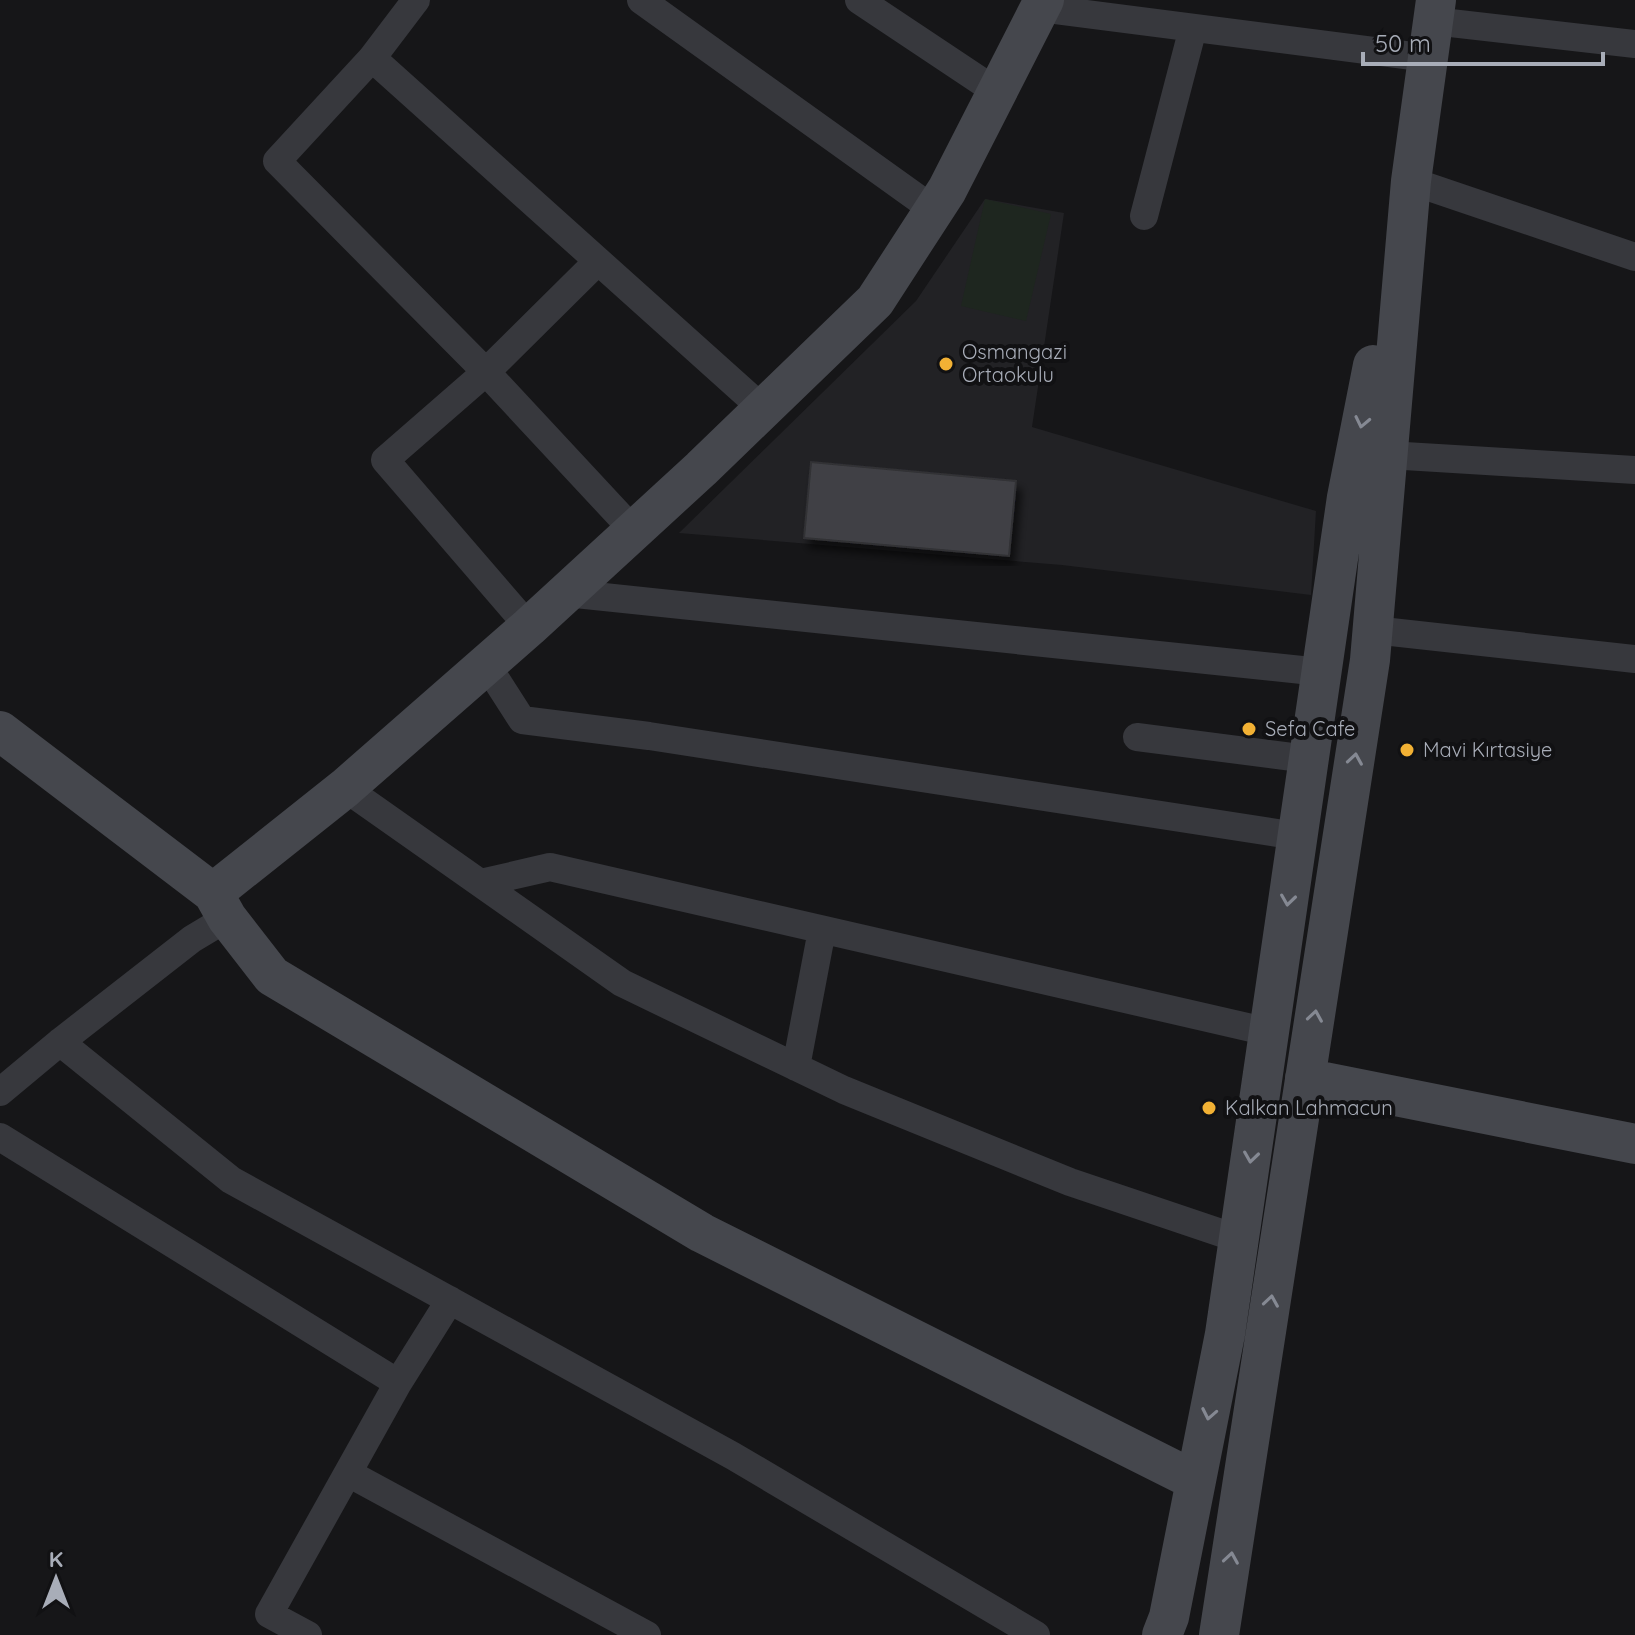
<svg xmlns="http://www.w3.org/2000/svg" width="1635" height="1635" font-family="Quicksand,sans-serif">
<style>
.built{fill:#222225}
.green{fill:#1e261f}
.building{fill:#404145;stroke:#303034;stroke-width:2;filter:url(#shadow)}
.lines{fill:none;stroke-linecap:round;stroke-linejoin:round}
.street{stroke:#37383d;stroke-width:28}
.secondary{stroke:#45474d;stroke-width:40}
.oneway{stroke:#858993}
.poi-dot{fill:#f2b134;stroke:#111113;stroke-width:3}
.labels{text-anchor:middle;stroke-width:8;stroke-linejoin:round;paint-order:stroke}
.poi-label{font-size:20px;fill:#a8adb8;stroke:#111113;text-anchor:start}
</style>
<defs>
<filter id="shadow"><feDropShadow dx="5" dy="9" stdDeviation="4" flood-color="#0009"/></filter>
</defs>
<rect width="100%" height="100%" fill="#161618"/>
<path class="built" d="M985 199 1064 213 1032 427 1316 511 1311 595 1062 565 679 533 916 301Z"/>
<path class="green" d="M985 199 1051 214 1026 321 961 306Z"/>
<path class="building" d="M811 462 1016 481 1009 556 804 538Z"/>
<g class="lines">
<path class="street" d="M416 0 372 58 277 161 486 372 634 531
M641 0 934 210
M859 0 997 92
M1040 8 1428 58
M1433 21 1635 44
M372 58 763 409
M1411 181 1635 257
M1144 216 1193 28
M1388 455 1635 470
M566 593 1321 672
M529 627 385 460 486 372 597 262
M1373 630 1635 659
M486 664 522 720 649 736 1297 836
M1137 737 1308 759
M345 788 622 983 844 1090 1070 1182 1239 1239
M481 883 550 867 1269 1032
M60 1042 231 1180 733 1456 1036 1635
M796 1067 822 930
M0 1092 60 1042 192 939 227 918
M0 1137 398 1383
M348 1473 647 1635
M308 1635 269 1614 398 1383 450 1300"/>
<path class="secondary" d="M0 731 213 893 345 788 529 627 701 469 875 301 947 190 1044 0
M213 893 227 918 272 976 702 1233 1196 1481
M1305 1078 1635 1144
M1162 1635 1169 1617 1225 1334 1347 497 1373 365
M1219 1635 1370 660 1411 181 1436 0"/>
</g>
<defs><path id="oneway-chevron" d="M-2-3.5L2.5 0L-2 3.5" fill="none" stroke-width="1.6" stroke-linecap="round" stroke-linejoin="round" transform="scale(2)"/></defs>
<g class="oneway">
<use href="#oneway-chevron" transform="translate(1362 422) rotate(102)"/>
<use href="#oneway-chevron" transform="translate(1355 759) rotate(-81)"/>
<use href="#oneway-chevron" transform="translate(1288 900) rotate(98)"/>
<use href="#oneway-chevron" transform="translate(1315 1016) rotate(-81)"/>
<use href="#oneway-chevron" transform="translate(1251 1157) rotate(98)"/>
<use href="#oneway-chevron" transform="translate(1271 1301) rotate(-81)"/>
<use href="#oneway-chevron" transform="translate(1209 1414) rotate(101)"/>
<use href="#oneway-chevron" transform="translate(1231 1558) rotate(-81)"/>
</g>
<g class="poi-dot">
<circle cx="946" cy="364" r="8"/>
<circle cx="1249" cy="729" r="8"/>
<circle cx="1407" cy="750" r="8"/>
<circle cx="1209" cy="1108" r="8"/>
</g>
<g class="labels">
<g class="poi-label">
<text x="962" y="359">Osmangazi<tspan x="962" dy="23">Ortaokulu</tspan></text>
<text x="1265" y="736">Sefa Cafe</text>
<text x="1423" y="757">Mavi Kırtasiye</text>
<text x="1225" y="1115">Kalkan Lahmacun</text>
</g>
</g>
<g transform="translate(56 1579)" stroke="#111113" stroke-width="6" paint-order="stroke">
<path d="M0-6L14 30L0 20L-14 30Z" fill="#a8adb8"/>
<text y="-12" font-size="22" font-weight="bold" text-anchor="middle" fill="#a8adb8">K</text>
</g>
<path d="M1363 52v12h240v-12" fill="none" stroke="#a8adb8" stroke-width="4"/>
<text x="1375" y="52" font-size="24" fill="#a8adb8" stroke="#111113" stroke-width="6" paint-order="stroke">50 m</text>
</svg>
